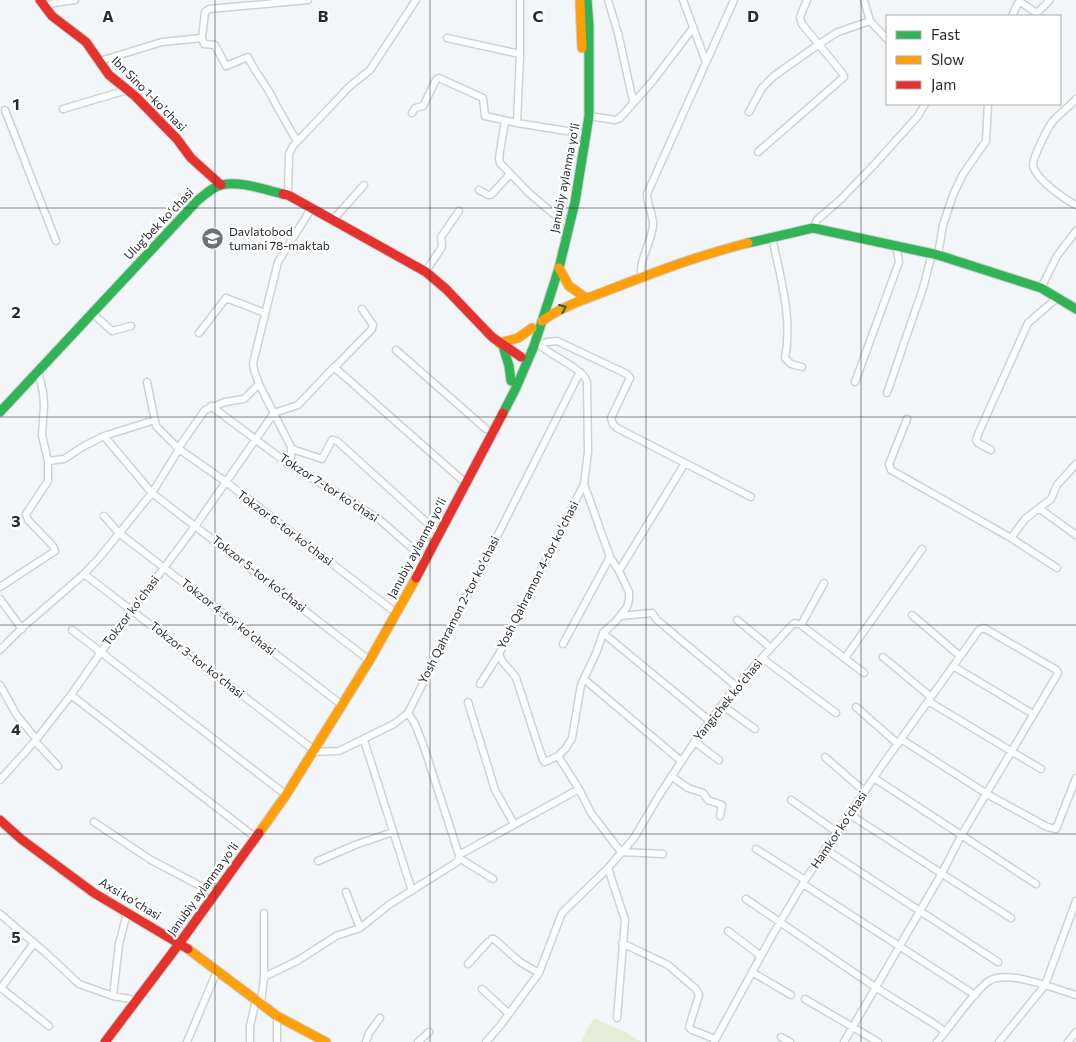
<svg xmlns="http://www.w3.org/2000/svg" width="1076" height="1042" font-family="Commissioner,sans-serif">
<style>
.green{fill:#e6ecd6}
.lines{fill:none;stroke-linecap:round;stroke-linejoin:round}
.street-casing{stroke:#cfd2d4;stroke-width:9}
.fast-casing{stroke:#cfd2d4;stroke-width:11}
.slow-casing{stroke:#cfd2d4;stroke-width:11}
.jam-casing{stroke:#cfd2d4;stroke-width:11}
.street{stroke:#fdfefe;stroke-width:6}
.fast{stroke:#30b455;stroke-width:9}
.slow{stroke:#ff9f0a;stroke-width:9}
.jam{stroke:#e5322d;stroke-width:9}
.oneway{stroke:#2b613d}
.grid{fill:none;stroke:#282a2d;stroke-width:1;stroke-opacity:0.55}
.labels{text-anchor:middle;stroke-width:4.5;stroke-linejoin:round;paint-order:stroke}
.street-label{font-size:12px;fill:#282a2d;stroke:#fff}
.poi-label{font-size:12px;fill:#282a2d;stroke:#fff;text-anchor:start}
.grid-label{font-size:16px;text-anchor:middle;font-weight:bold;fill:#282a2d;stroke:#fff;stroke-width:4.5;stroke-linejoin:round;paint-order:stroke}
</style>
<rect width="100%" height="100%" fill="#f3f6f9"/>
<path class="green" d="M594 1018 627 1033 641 1042H582L584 1035Z"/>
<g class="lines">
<defs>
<path id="street" d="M520 0V54L517 123 579 133
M608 0 618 33 633 101
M683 0 706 62
M864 0 870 21 887 39
M45 7 54 3 75 0
M1012 16 1018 3H1022L1035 12H1038L1050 0
M202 38 204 44 215 45 226 66 248 57C254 71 264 82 271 95 279 111 288 126 297 141
M447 38 520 54
M100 61 162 42 202 38 205 12 209 9 308 0
M1076 99C1069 107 1060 113 1053 121 1048 127 1032 159 1033 166 1037 180 1064 199 1076 205
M63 109 127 90
M5 110 56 241
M749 112 762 88 774 76 819 44 838 32 870 21
M412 113 415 108 423 106 436 80 439 78 483 98 485 116 517 123
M589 116 615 120 620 118 652 82 693 28
M505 121 499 158 500 163 530 194 562 221
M758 152 844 77 843 74 802 24 800 17 807 0
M479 190 488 195H491L510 174
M288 195 289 154 293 146 350 86 370 70 416 0
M332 221 364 185
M813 228 817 220 840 200 873 166 918 116 925 104
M772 237C780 276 793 318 785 358L791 364 802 367
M938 255 943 225 953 195 963 174 986 141 988 104
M426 271 442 247 441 237 459 211
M641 277C639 259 651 244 653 226 654 216 647 205 647 194L734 0
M1041 288 1057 256 1076 231
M92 313 112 331 131 326
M199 333 226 298 265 313
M538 345 547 342 557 341 627 374 630 378 611 418 613 424 617 428 751 497
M540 345C552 357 583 368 587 382L588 452 584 484 610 557 619 571 629 592V600L627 607 616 621 603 633 597 651 581 685 572 738 566 748 558 756 545 762 543 760 516 678C511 669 501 664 499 654L584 484
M396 350 486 429
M333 369 372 329 373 325 362 309
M147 382 156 426 179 449 226 482 391 609
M855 382 899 262 896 245
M887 393 924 285 932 253
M211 406 291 466 354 503 380 520 420 555
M907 419 889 464 891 470 1011 538 1057 568
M104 436 152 493 365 657
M991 450 978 443 976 440 979 432 1028 323 1057 298
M292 452V449L322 459 332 440 337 441 434 529
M48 461 64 459 84 446 104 436 155 420
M291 466V447L259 384 254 370 253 363 278 262 311 209
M1040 509 1076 535
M104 516 119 533 338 702
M1011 538 1025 519 1051 499 1057 485 1076 464
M619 571 685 463
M84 574 310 747
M0 587 55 551 53 546 28 520 26 514 48 481V461L42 435 44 406 43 392 38 370
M0 599 22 629
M912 615 960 656
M620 616 652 613 657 620 736 686
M737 620 771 648
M801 625 824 583
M72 630 281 791
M603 633 711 722
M563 644 610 557
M0 650 24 626 84 574 99 558 152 493 179 449 181 444 205 410 225 402 244 399 259 384
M883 657 931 697
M762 658 836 713
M845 658 922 549
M953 666 1033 714
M584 679 681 761
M480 684 499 654
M0 685 16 714 36 739
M71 695 251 834
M928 701 1041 769
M468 702 495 790 514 824
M723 706 755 729
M856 707 898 744
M901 739 987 794 1047 827 1056 829 1076 778
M364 740 412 891
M35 741 58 766
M695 742 719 760
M313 752 339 751 394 724 408 713
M558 756 579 789 591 813 621 852 663 854
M825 757 865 792
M671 776 688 788 703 793 708 800 722 805 720 816
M874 778 1036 884
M0 780 35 741 71 695 101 652 196 525 274 413 298 405 334 367 461 479
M791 800 837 832
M849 814 1011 918
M94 822 151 860 210 891
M756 849 805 880
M825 849 998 962
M459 855 424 747 415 724 408 713 580 372
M459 858 493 879
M318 861 355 845 393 832
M608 868 625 920 617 1018
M803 884 975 995
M346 892 360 928
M746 899 875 987 936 1025 945 1032 937 1042
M0 914 46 953 79 984 113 996 130 999
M728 931 761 956
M492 939H494L520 962 539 973
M34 943 1 988 49 1026
M622 943 668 965 696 989 699 995 689 1027 692 1030 715 1039
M468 964 488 942
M752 972 791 995
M264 977V913
M482 989 509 1014
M113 996 119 944 127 913
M805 999 878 1042
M261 1004 264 977 297 961 336 936 360 928 390 904 454 864 458 861 459 855 579 789
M945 1032C955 1020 977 988 989 981 1009 969 1055 989 1076 995
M781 1037 790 1042
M187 1042 217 971
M250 1042V1026L256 1000
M277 1042V1016
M366 1042 369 1033 380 1018
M418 1042 429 1032
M486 1042 500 1026 539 973 562 913 608 868 634 838 660 794 693 744 736 686 793 624 795 623 801 625 864 673
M714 1042 773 934 805 880 881 767 979 630 984 628 1055 669 1058 672 1057 675 961 836 942 873 844 1042
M999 1042 1045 985 1076 901
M1068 1042 1076 1032"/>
<path id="fast" d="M748 243 813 228 938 255 1041 288 1076 309
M503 346 509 366 511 381
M0 412 198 200C205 195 212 187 221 185 238 180 266 190 283 194
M503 413 515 390 534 346 559 268 575 202 589 116V26L587 0"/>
<path id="slow" d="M580 2 582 48
M559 268 569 286 586 298
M542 321C564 305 589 298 614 288 658 271 703 254 748 243
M499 343 518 338 532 328
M259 833 286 795 368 663 416 578
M188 949 277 1016 326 1042"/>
<path id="jam" d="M40 0 52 16 86 42 109 75 135 96 177 139 191 158 221 185
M283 194 288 195 426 272 446 289 492 337 521 357
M416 578 503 413
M0 820 21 839 94 893 188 949
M105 1042 179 944 259 833"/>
</defs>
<use href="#street" class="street-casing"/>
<use href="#fast" class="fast-casing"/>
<use href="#slow" class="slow-casing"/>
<use href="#jam" class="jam-casing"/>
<use href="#street" class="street"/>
<use href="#fast" class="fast"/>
<use href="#slow" class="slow"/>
<use href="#jam" class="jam"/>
</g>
<defs><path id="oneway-chevron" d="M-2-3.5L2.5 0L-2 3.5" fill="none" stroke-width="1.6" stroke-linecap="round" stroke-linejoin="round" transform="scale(1.25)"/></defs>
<use class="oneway" href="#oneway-chevron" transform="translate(563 308) rotate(-23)"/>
<path class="grid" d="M215 0V1042M430 0V1042M646 0V1042M861 0V1042M0 208H1076M0 417H1076M0 625H1076M0 834H1076"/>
<defs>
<symbol id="school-disc" viewBox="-11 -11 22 22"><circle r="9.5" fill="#6f7174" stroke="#fff"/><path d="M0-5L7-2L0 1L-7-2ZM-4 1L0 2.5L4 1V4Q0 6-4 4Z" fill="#fff"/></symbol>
</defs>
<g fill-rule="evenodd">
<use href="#school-disc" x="200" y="226" width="25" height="25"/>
</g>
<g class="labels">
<g class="street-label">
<text transform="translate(149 94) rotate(45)" y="4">Ibn Sino 1-koʼchasi</text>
<text transform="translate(565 178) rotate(-79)" y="4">Janubiy aylanma yoʻli</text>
<text transform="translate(159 224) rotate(-46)" y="4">Ulugʻbek koʻchasi</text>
<text transform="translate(329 488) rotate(33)" y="4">Tokzor 7-tor koʼchasi</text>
<text transform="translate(285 528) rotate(37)" y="4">Tokzor 6-tor koʼchasi</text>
<text transform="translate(417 548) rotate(-62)" y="4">Janubiy aylanma yoʻli</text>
<text transform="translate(259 574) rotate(38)" y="4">Tokzor 5-tor koʼchasi</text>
<text transform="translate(538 575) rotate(-63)" y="4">Yosh Qahramon 4-tor koʼchasi</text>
<text transform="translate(459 610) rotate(-63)" y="4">Yosh Qahramon 2-tor koʼchasi</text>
<text transform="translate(131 611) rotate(-53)" y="4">Tokzor koʻchasi</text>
<text transform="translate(228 617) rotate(38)" y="4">Tokzor 4-tor koʼchasi</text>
<text transform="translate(197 660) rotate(38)" y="4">Tokzor 3-tor koʼchasi</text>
<text transform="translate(728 700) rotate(-51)" y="4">Yangichek koʻchasi</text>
<text transform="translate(839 830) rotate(-56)" y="4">Hamkor koʻchasi</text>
<text transform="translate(203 889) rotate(-54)" y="4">Janubiy aylanma yoʻli</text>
<text transform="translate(130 899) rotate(31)" y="4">Axsi koʻchasi</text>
</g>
<g class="poi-label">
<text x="229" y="236">Davlatobod<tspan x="229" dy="14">tumani 78-maktab</tspan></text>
</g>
</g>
<g class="grid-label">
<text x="108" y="22">A</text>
<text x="323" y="22">B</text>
<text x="538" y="22">C</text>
<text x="753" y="22">D</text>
<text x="16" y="110">1</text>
<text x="16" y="318">2</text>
<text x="16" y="527">3</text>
<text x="16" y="735">4</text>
<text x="16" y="943">5</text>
</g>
<rect x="886" y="15" width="175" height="90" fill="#ffffff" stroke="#a9aaab"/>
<rect x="896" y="31" width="25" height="8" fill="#30b455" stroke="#a9aaab"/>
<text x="931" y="40" font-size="15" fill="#282a2d">Fast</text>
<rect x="896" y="56" width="25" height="8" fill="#ff9f0a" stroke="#a9aaab"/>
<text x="931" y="65" font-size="15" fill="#282a2d">Slow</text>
<rect x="896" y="81" width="25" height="8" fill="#e5322d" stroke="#a9aaab"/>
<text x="931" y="90" font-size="15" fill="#282a2d">Jam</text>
</svg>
